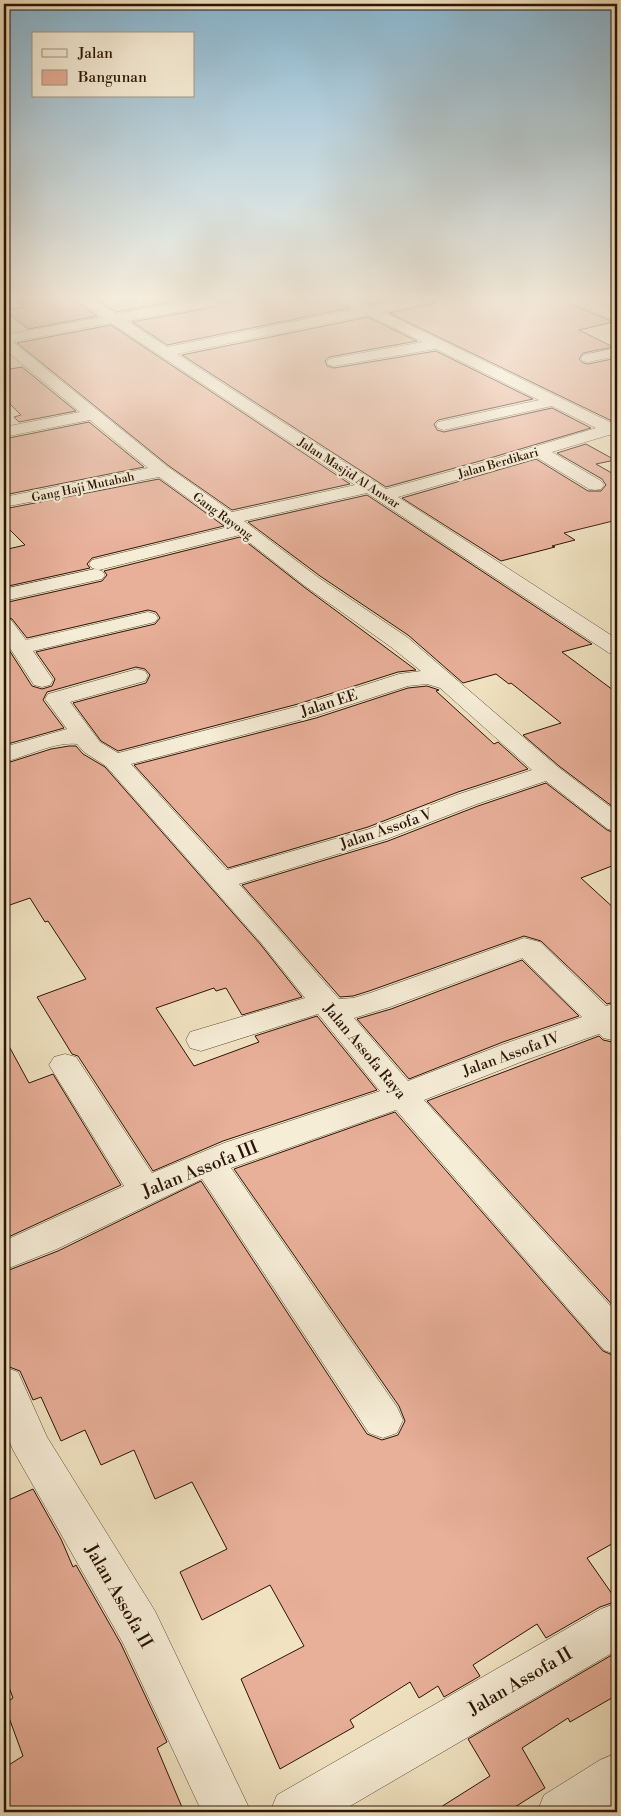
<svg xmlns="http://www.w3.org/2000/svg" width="621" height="1816" font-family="'Libre Bodoni',serif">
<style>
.building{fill:#e8af99;stroke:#2a1405}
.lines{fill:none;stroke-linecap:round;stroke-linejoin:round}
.minor-casing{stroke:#5c4834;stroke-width:1}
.minor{fill:#f6edd7;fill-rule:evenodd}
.labels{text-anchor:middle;stroke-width:4.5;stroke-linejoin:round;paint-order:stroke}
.far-street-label{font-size:12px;fill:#2a1405;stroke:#f6edd7}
.street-label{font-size:15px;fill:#2a1405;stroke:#f6edd7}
.near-street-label{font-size:18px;fill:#2a1405;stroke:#f6edd7}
</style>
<rect width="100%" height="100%" fill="#f1e3c2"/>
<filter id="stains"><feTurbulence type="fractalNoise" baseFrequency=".004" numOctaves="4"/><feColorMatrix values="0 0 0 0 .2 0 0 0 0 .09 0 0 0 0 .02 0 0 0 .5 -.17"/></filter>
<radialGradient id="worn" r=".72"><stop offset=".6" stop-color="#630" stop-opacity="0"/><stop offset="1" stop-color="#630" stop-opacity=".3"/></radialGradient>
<path class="building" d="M13 298H73L97 316 28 329 4 310 25 307Z
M94 298H195L116 312Z
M221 298H336L339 303 350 308 167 345 132 322 215 307 221 301Z
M359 298H403L372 304Z
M439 298H562L568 303 614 322 579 330 613 347 583 353 579 359 583 363 588 364 617 358V420L612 421 389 313 435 303Z
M368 317 417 341 329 357 325 361 327 366 334 368 436 351 533 399 438 420 434 424 437 430 444 432 552 408 591 428 480 461 386 487 182 355Z
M111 325 350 484 232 510 169 466 17 343Z
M22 367 76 411 19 422 14 417 21 415 4 398V370Z
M89 422 144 467 4 495V439Z
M586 444 615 460 596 464 617 476V520L564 533 575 540 552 546 555 547 501 561 402 498 536 459 588 491H601L606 485 602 479 557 453Z
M159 479 224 526 92 558 87 564 90 568 4 587V550L25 545 4 524V509Z
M367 495 592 644 562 652 617 693V810L559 766 523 735 561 723 511 683 509 684 496 674 463 683 408 635 320 576 248 522Z
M240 537 304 587 416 670 398 672 298 704 118 751 101 741 73 703 146 683 150 675 145 669 136 667 47 692 43 700 64 728 4 745V642L32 686 42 689 52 686 55 679 36 652 155 624 160 618 156 612 148 610 27 638 12 619 4 616V603L102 581 107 575 104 571Z
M427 686 439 690 436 691 494 744 498 742 528 769 458 792 368 827 228 868 134 765 316 718 408 688Z
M69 746H76L83 754 105 767 261 945 302 997 242 1015 226 988 216 991 214 988 156 1008 194 1066 259 1042 255 1036 317 1016 377 1090 223 1141 153 1171 78 1056 72 1054 37 997 86 979 48 921 45 922 30 898 4 907V764L51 749Z
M546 783 607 830 617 834V864L581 878 617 911V1001L607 1004 541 941 524 936 369 991 353 996 340 997 242 885 388 841 478 806Z
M522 960 579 1016 503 1042 409 1079 357 1019 391 1009Z
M599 1036 603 1040 617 1043V1310L427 1101Z
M4 1037 29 1083 53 1074 121 1185 4 1239Z
M395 1112 603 1351 617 1357V1541L587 1558 617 1601 600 1607 546 1638 537 1624 473 1665 480 1676 444 1697 438 1686 419 1698 410 1682 350 1720 354 1727 280 1769 241 1679 304 1646 270 1585 202 1620 180 1572 227 1549 192 1482 155 1499 134 1450 101 1465 85 1430 61 1441 41 1397 33 1400 20 1371 4 1365V1272L58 1251 201 1181 367 1434 382 1440 398 1435 405 1421 399 1406 234 1169Z
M33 1489 61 1539 73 1567 76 1565 121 1644 167 1742 157 1748 184 1812H4V1768L23 1756 4 1704 13 1698 4 1674V1502Z
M617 1652V1695L570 1722 568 1718 522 1748 545 1788 507 1812H433L490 1776 468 1739Z"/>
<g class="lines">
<defs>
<path id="minor" d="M75 298H91L116 314 205 298H219L220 300 215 305 127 321 167 347 356 309 340 301 338 298H355L372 306 411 298H437L435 301 383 312 612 423 617 422V437L609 435 552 452 601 481 604 485 601 489 595 490 589 489 536 457 398 497 617 639V654L609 653 367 493 244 521 319 578 407 637 558 767 617 812V832L608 829 546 781 477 804 387 839 239 884 339 999 353 998 370 993 524 938 540 942 606 1006 617 1003V1041L603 1038 599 1034 526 1060 424 1100 617 1313V1355L604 1350 396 1110 231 1168 397 1407 403 1420 397 1433 383 1438 369 1433 202 1179 57 1249 4 1270V1241L124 1186 49 1065 54 1057 65 1054 76 1057 152 1173 224 1143 380 1091 318 1014 201 1051 190 1048 186 1040 190 1032 305 998 262 944 106 766 84 752 77 744C56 741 25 757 4 762V747L67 729 45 699 48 694 137 669 145 671 148 676 145 681 70 702 100 742 118 753 299 706 399 674 421 671 391 647 305 586 240 535 99 570 92 568 89 564 92 560 228 527 159 477 4 507V497L148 468 90 420 4 437V427L80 412 4 349V335L102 317ZM368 315 423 342 334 358 329 359 327 362 329 365 334 366 436 349 539 400 438 422 436 425 438 428 444 430 552 406 596 428 481 463 386 489 177 354ZM111 323 355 485 232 512 168 467 13 342ZM427 684 440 688 532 770 459 794 369 829 227 870 131 764 315 716 408 686ZM522 958 582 1017 504 1044 408 1081 354 1018 390 1007Z
M567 298H585L617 312V321L569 301Z
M617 348V356L588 362 583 361 581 358 583 355Z
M95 569 102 571 105 575 102 579 4 601V589Z
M148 612 155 614 158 618 155 622 33 651 53 680 50 685 42 687 34 685 4 639V618L11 620 26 640Z
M4 1367 18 1372 47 1437 155 1611 251 1812H202L123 1643 13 1450 4 1428Z
M617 1603V1650L340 1812H270L277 1795 601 1609Z
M617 1753V1804L605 1812H537L544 1795 600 1760Z"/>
</defs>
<use href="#minor" class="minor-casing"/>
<use href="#minor" class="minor"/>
</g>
<linearGradient id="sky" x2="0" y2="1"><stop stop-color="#89b8d4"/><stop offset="0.54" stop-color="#f9f2e4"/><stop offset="1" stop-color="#f9f2e4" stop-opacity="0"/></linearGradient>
<rect width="621" height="552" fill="url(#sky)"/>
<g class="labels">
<g class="far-street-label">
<text transform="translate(498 463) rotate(-16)" y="4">Jalan Berdikari</text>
<text transform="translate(349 473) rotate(33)" y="4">Jalan Masjid Al Anwar</text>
<text transform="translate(83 487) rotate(-12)" y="4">Gang Haji Mutabah</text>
<text transform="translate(223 516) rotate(36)" y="4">Gang Rayong</text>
</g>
<g class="street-label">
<text transform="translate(329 703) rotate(-18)" y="5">Jalan EE</text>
<text transform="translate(386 829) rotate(-19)" y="5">Jalan Assofa V</text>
<text transform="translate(365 1051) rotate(50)" y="5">Jalan Assofa Raya</text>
<text transform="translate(511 1054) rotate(-20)" y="5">Jalan Assofa IV</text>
</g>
<g class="near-street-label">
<text transform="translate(200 1169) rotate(-22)" y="6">Jalan Assofa III</text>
<text transform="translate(119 1596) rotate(60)" y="6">Jalan Assofa II</text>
<text transform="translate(520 1681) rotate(-30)" y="6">Jalan Assofa II</text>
</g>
</g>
<rect width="621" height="1816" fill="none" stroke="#f1e3c2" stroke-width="20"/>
<rect x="5" y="5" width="611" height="1806" fill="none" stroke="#2a1405" stroke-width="2.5"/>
<rect x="10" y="10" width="601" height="1796" fill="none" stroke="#2a1405"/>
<rect x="32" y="32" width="162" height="65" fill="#f6edd7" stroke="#a49683"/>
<rect x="42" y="49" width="25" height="8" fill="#f6edd7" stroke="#a49683"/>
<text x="78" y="58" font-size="15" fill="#2a1405">Jalan</text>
<rect x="42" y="70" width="25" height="15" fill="#e8af99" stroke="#a49683"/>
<text x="78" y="82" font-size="15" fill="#2a1405">Bangunan</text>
<rect width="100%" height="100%" filter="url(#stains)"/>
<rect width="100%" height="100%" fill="url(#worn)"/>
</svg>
